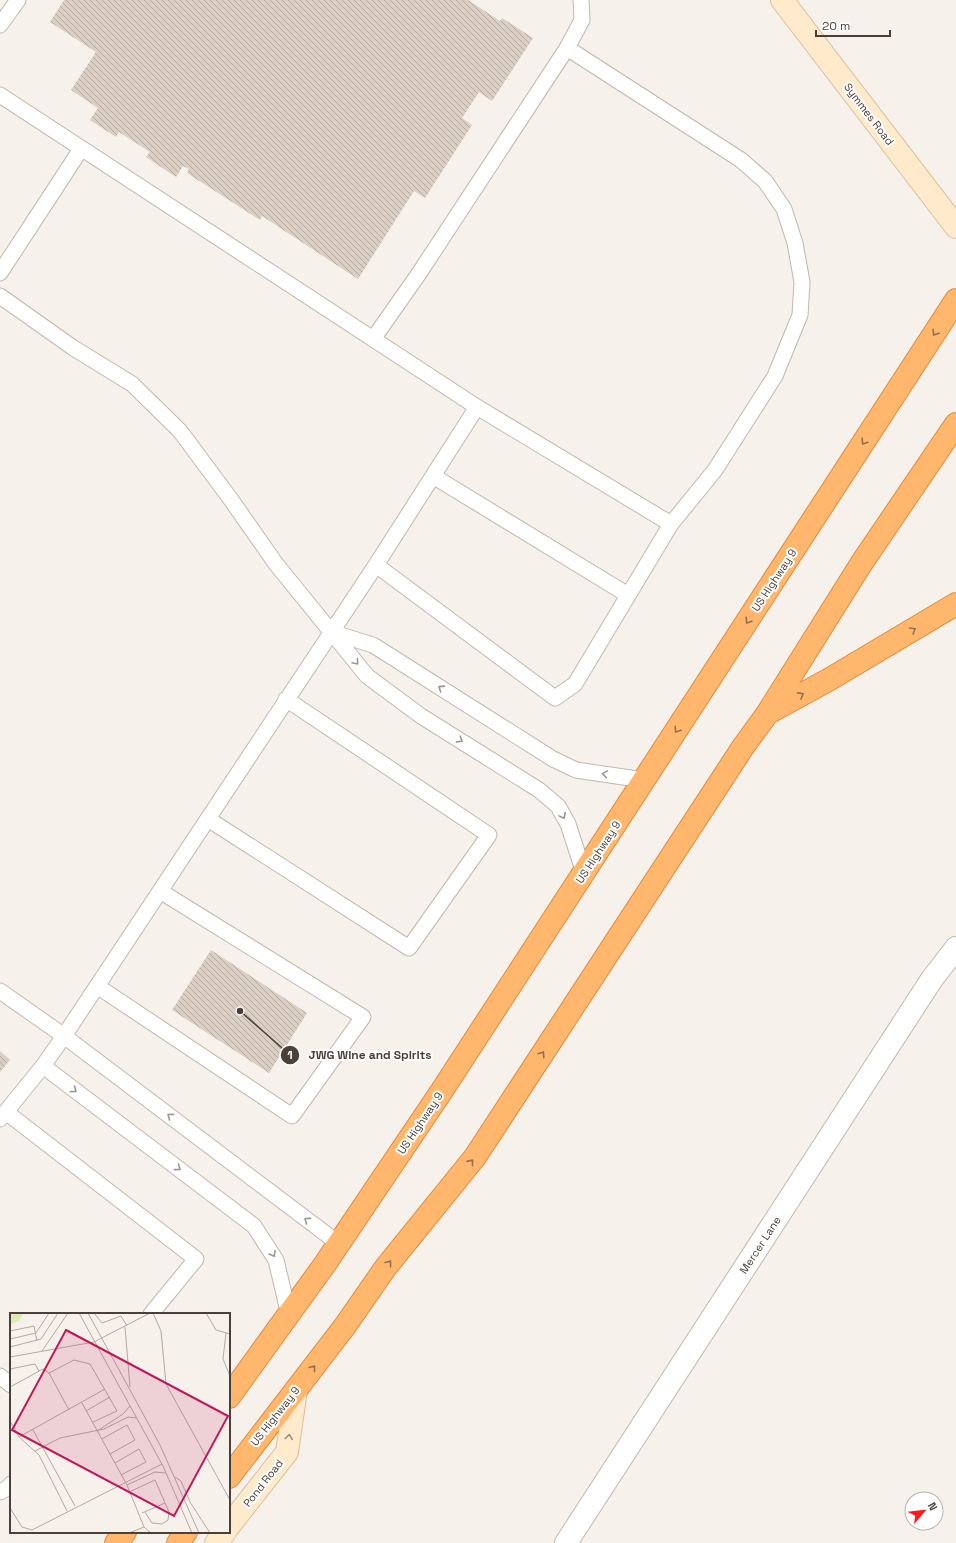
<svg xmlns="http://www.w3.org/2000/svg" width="956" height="1543" font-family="'Space Grotesk',sans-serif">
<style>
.building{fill:url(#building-back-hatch)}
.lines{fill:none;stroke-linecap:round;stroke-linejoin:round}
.lane-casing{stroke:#c2b7ad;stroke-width:17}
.street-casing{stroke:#c2b7ad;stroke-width:24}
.secondary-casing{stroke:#dac09c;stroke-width:24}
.highway-casing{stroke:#e38938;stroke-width:24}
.lane{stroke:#fff;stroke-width:15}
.street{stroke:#fff;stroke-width:22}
.secondary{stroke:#ffeacc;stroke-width:22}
.highway{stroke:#ffb76d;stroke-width:22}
.oneway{stroke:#93704d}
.oneway2{stroke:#9c9692}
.oneway3{stroke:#9c8c7b}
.labels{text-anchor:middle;stroke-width:4;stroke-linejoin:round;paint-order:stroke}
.street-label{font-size:11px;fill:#4b4038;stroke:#fff}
.inset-road{fill:none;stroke:#b2aaa3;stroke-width:1}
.view{fill:#c2185b;fill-opacity:0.15;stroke:#c2185b;stroke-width:2}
.inset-edge{fill:none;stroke:#4b4038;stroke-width:2}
.leader{fill:none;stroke:#4b4038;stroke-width:1.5}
.callout-dot{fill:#4b4038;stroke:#fff;stroke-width:1.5}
.mark-label{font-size:12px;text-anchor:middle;font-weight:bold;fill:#fff}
.callout-label{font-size:12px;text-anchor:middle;font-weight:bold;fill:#4b4038;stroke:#fff;stroke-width:4;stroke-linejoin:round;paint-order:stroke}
</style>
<defs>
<pattern id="building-back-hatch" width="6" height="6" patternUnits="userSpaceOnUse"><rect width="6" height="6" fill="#dbcec3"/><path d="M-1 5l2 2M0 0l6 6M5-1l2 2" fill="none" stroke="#b4a99f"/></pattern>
</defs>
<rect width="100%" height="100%" fill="#f6f1eb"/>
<path class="building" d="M64 0H468L500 21 502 18 533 38 492 101 479 92 462 118 472 125 425 198 414 191 358 279 262 216 260 220 187 173 189 169 183 166 176 177 146 157 150 152 119 132 116 137 90 120 98 108 71 90 96 52 50 22Z
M211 950 307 1013 269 1073 172 1010Z
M0 1051 10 1060 0 1072Z"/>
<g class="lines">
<defs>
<path id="lane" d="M0 25 18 0
M0 95 477 407 671 524
M0 273 81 149
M0 296 72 347 132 384 180 431 232 501 276 564 367 676 421 716 539 790 558 806 568 824 584 873
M373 339 418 275 567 48 582 20 581 0
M433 476 628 595
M376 565 555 698 575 684 671 524 715 470 775 376 800 315 802 282 795 243 784 209 765 181 741 160 567 48
M331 632 373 645 553 759 576 770 644 780
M208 819 409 948 489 835 286 699
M97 986 292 1116 363 1017 160 891
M0 991 64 1036 338 1243
M43 1066 254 1226 276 1260 289 1315
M6 1112 196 1259 151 1314
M0 1119 43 1066 64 1036 376 565 477 407
M0 1376 11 1385
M0 1492 8 1488 11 1484"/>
<path id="street" d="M566 1543 932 979 956 948"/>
<path id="secondary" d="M782 0 956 227
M229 1526 287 1452 296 1390
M216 1543 225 1532"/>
<path id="highway" d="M768 713 830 679 956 604
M229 1397 325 1264 441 1092 956 300
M229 1477 345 1326 386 1267 475 1157 743 747 767 714 861 564 956 424
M116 1543 125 1532
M178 1543 186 1532"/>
</defs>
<use href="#lane" class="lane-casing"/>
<use href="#street" class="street-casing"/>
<use href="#secondary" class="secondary-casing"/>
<use href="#highway" class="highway-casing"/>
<use href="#lane" class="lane"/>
<use href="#street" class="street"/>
<use href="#secondary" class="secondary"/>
<use href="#highway" class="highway"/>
</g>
<defs><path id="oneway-chevron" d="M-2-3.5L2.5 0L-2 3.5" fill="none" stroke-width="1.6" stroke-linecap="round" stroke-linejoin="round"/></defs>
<g class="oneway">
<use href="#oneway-chevron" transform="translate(935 333) rotate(123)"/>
<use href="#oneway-chevron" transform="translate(864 442) rotate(123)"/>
<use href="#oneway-chevron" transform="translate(748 621) rotate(123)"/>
<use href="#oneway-chevron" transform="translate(913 630) rotate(-31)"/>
<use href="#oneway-chevron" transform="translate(801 695) rotate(-29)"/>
<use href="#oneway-chevron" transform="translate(677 730) rotate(123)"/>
<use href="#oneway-chevron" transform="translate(542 1054) rotate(-57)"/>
<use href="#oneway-chevron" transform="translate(471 1162) rotate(-51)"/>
<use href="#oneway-chevron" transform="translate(389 1263) rotate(-52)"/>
<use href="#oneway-chevron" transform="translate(313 1368) rotate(-52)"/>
</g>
<g class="oneway2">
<use href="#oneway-chevron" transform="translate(356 662) rotate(50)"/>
<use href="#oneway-chevron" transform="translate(441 688) rotate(-147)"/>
<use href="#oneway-chevron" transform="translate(460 740) rotate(32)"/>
<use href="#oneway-chevron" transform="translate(605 774) rotate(-171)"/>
<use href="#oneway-chevron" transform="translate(563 816) rotate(62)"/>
<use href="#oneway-chevron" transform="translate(74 1090) rotate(37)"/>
<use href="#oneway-chevron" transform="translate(170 1116) rotate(-143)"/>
<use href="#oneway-chevron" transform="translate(178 1168) rotate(37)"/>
<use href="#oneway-chevron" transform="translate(307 1220) rotate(-143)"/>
<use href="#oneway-chevron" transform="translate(273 1254) rotate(60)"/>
</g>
<use class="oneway3" href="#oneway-chevron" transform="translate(289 1437) rotate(-82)"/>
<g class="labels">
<g class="street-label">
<text transform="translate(869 114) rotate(53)" y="4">Symmes Road</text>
<text transform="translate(774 580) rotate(-57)" y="4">US Highway 9</text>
<text transform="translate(598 852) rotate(-57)" y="4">US Highway 9</text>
<text transform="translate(420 1123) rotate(-56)" y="4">US Highway 9</text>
<text transform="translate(760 1245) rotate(-57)" y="4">Mercer Lane</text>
<text transform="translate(275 1416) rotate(-52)" y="4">US Highway 9</text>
<text transform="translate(263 1483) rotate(-52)" y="4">Pond Road</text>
</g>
</g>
<g transform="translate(10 1313)">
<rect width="220" height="220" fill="#f6f1eb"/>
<path d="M0 0H13L9 8 0 11Z" fill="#dbebb3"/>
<path class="inset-road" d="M69 0 153 153 182 220M78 0 150 132 189 220M84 0 92 10 111 3 117 13M143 0 151 18 156 71 220 187M196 0 206 17 220 21M115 14 120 74M0 18 24 13 27 28M216 20 213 46 220 63M0 26 26 20 39 0M0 34 31 26 48 0M32 38 58 0M0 44 84 29 140 0M0 56 25 51 29 58M39 60 64 47 80 51 107 98 83 109M0 74 33 56 39 60 59 97M72 90 117 172 134 214M76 98 100 84M0 108 9 124 29 142 57 198M23 117 65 193M87 118 113 101 120 93M9 124 95 76M92 126 117 112 125 127 100 141M25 138 50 125 94 116 118 104 127 105M105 150 129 136 136 149 111 162M165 164 171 168 180 189 200 220M117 172 145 159 156 160M119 179 145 167 159 199 158 207 152 211 142 210 135 199M0 195 12 214 22 217 152 151M132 200 155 190M119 220 134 214 141 220"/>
<path class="view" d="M56 17 218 103 164 203 2 117Z"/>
<rect width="220" height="220" class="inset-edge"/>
</g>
<path class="leader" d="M240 1011L290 1055"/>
<g class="callout-dot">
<circle cx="240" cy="1011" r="4"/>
<circle cx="290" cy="1055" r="10"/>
</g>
<g class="mark-label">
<text x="290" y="1059">1</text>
</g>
<g class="callout-label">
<text x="370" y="1059">JWG Wine and Spirits</text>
</g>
<g transform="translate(924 1511) rotate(62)"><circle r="19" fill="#ffffff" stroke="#b7b3af"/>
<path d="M0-3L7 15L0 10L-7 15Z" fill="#ff191b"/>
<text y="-6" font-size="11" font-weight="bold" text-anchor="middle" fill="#4b4038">N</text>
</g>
<path d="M816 30v6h74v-6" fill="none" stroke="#4b4038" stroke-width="2"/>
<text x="822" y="30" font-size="12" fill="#4b4038" stroke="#ffffff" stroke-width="3" paint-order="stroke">20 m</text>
</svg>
